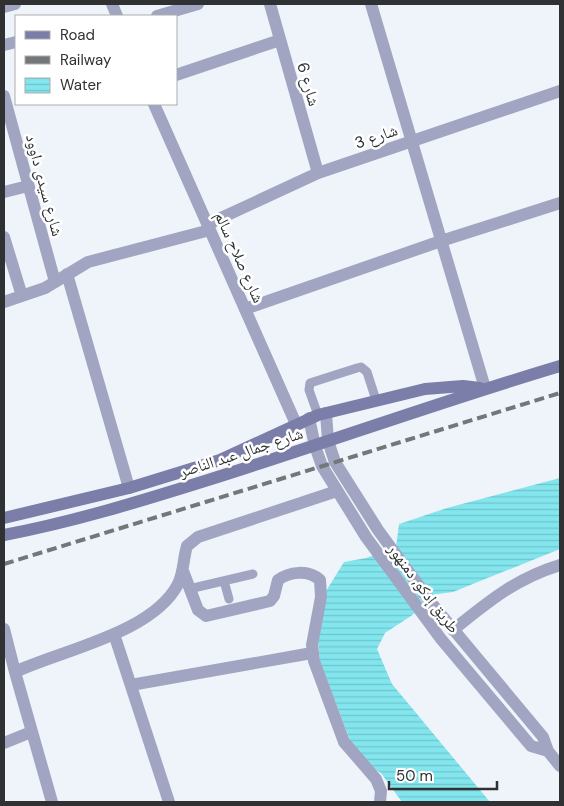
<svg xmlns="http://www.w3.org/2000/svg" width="564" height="806" font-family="'DM Sans','Noto Naskh Arabic',sans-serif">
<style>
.water{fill:url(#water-rules)}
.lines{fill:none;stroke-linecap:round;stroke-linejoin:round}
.service{stroke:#a1a5c2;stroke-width:9}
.minor{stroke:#a1a5c2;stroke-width:12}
.tertiary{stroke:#a1a5c2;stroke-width:12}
.secondary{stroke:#7a7ea8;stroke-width:12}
.rail{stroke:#74777a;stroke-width:4;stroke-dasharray:10 5;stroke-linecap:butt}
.labels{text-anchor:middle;stroke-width:5;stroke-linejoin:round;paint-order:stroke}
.street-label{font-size:16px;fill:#2f3133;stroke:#fff}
</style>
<defs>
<pattern id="water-rules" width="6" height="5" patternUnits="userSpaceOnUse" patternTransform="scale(1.25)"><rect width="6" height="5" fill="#83e5ed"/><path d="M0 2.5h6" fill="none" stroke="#71c5cc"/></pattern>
</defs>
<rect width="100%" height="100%" fill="#eff4fa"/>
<path class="water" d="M560 478V549L453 592 438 594 411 616 385 633 377 649 392 684 490 802H402L381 773 357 759 320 661 316 624 323 596 344 562 366 558 396 547 399 524 447 508Z"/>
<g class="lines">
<path class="service" d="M318 415 309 390 310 383 357 368 361 367 367 372 376 400
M224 581 229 599
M189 589 253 574"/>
<path class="minor" d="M270 4 318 173
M371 4 485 388
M4 7 15 4
M157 16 198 4
M4 45 16 42
M176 75 280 40
M4 96 55 282
M4 192 28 186
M208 224 318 173 560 91
M4 237 22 296
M67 274 129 488
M4 302 45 288 88 262 210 230
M245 309 441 241 560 203
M183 571 198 610 206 616 270 601 274 596 278 580C289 572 308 569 320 580L321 597 312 645 314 661 344 742 376 779 381 791 380 802
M4 629 15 672
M453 630C489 601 515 579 560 565
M114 634 169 802
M131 685 312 653
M4 743 31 732
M52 802 15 672C62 650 153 633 178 584 184 572 183 559 187 546L198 537 337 491"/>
<path class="tertiary" d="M112 4 117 16
M154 104 296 424
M326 413 328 441 335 462 378 530 433 605 543 737 548 751 560 766
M309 418 315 446 322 466 366 537 441 639 531 746 548 751"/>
<path class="secondary" d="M4 518 129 488 220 460 318 415 425 389 463 386 480 388
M4 535C73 522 141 501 208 480 326 443 442 401 560 366"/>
<path class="rail" d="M4 564 560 393"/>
</g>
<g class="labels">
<g class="street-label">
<text transform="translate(309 84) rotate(74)" y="6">شارع 6</text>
<text transform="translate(376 136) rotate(-19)" y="6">شارع 3</text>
<text transform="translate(45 185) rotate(75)" y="6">شارع سيدى داوود</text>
<text transform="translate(240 257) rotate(66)" y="6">شارع صلاح سالم</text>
<text transform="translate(241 452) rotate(-18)" y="6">شارع جمال عبد الناصر</text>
<text transform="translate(424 588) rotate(53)" y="6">طريق إدكو, دمنهور</text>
</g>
</g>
<rect width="564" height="806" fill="none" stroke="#2f3133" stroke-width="10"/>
<rect x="15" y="15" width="162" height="90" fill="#ffffff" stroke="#acadad"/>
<rect x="25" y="31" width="25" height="8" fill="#7a7ea8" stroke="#acadad"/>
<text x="60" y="40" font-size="15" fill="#2f3133">Road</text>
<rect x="25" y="56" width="25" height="8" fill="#74777a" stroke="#acadad"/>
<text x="60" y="65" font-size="15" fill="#2f3133">Railway</text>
<rect x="25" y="78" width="25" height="15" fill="url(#water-rules)" stroke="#acadad"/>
<text x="60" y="90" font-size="15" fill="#2f3133">Water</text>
<path d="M389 781v8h108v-8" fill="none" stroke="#2f3133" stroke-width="2.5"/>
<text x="396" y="781" font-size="15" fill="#2f3133" stroke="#ffffff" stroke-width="4" paint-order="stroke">50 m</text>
</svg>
